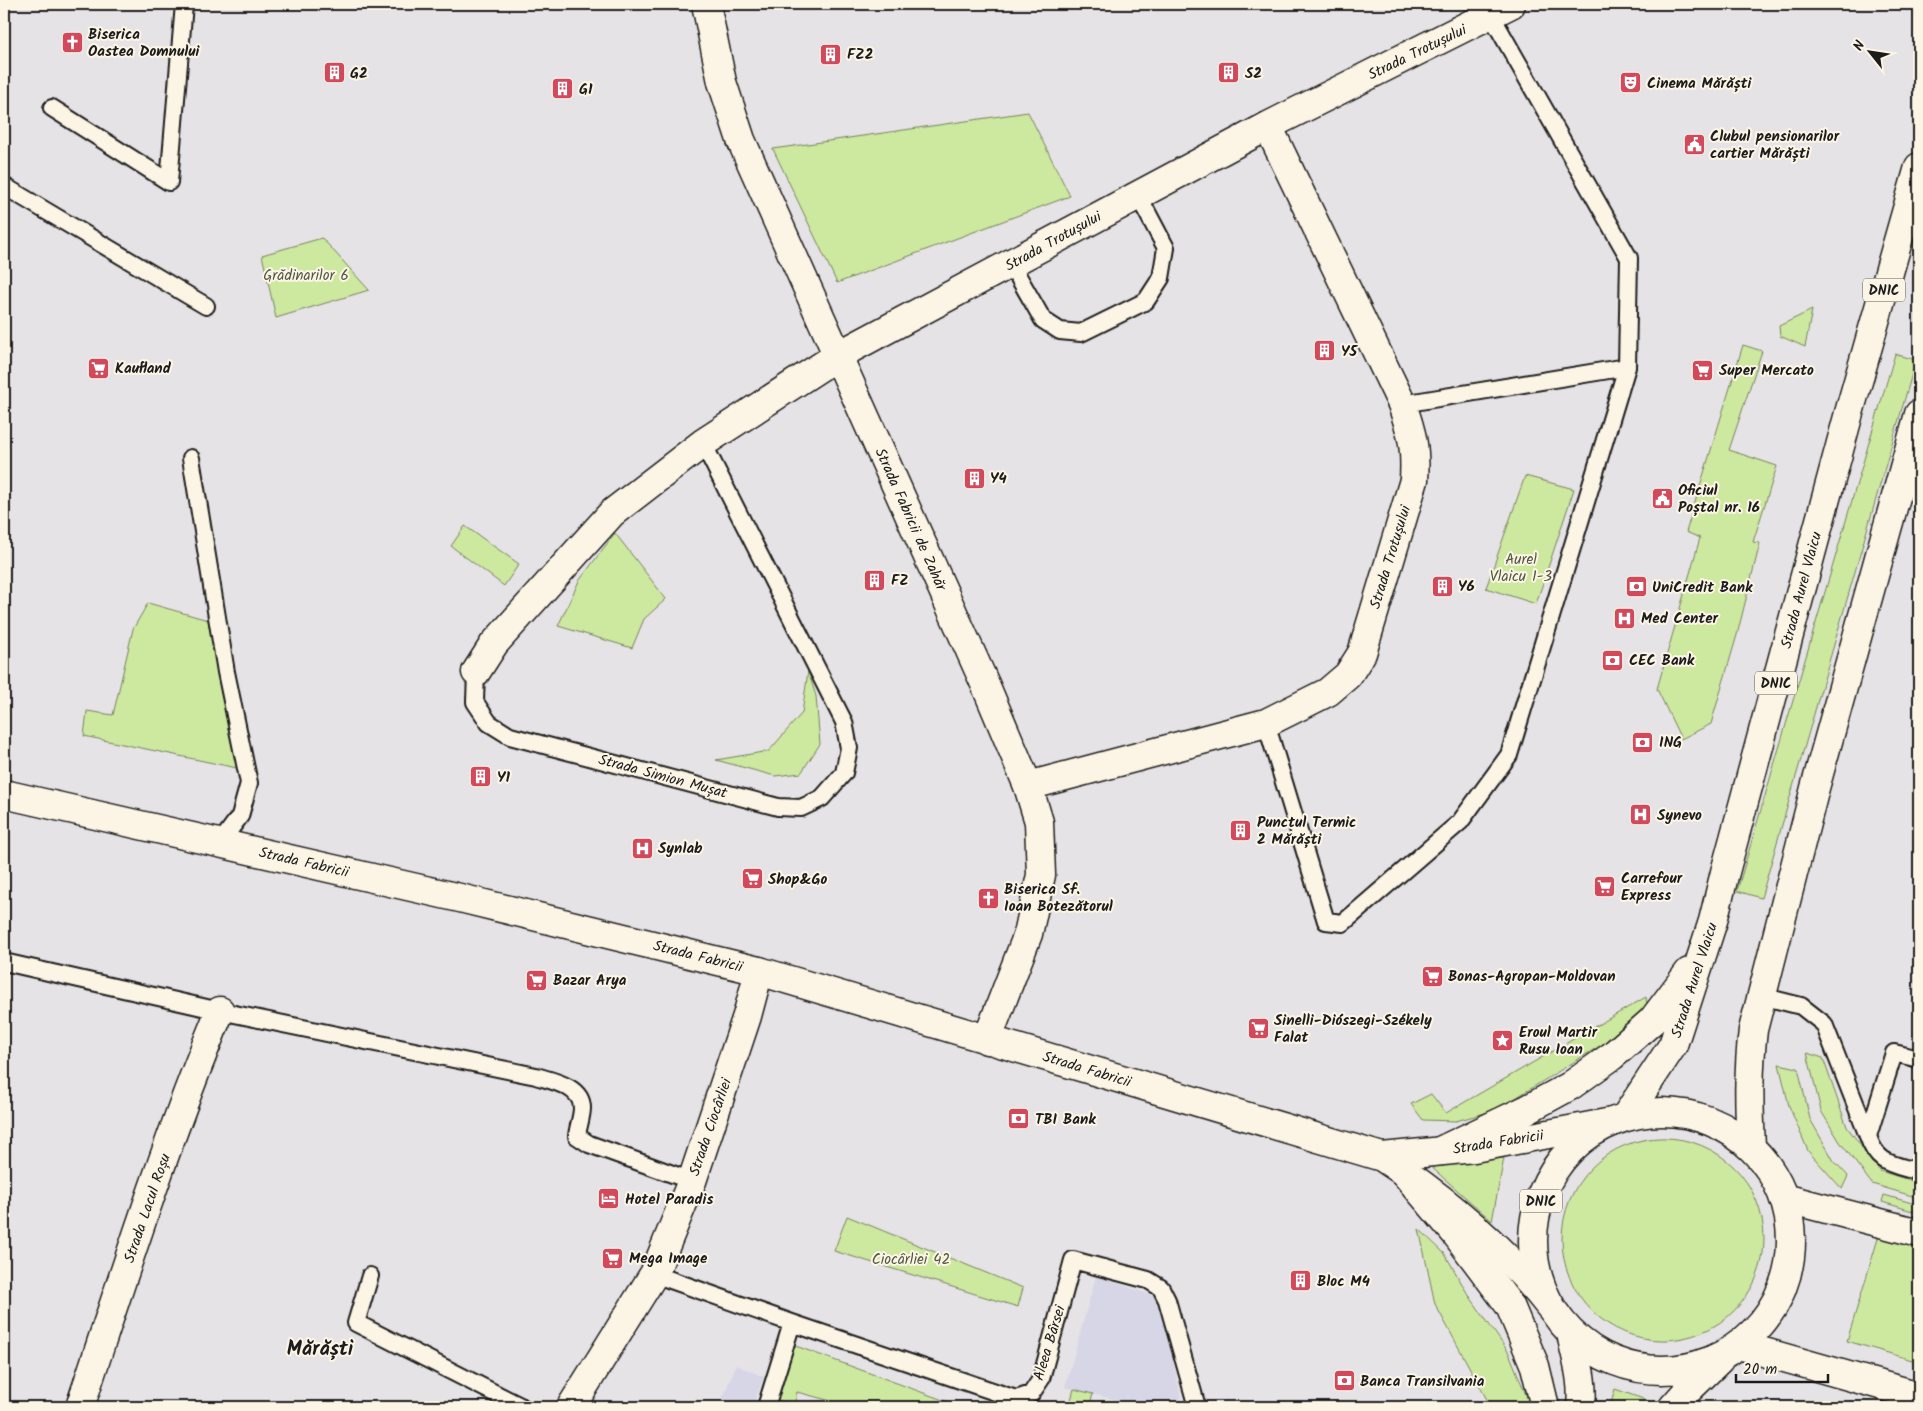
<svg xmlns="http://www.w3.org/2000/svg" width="1923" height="1411" font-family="Kalam,sans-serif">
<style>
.built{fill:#d7d6e7}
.green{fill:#cde89f;stroke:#74825e}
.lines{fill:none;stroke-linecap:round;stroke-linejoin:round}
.service-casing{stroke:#1c1c1c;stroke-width:20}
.minor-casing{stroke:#1c1c1c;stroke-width:31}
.tertiary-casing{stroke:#1c1c1c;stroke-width:31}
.secondary-casing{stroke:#1c1c1c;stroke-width:31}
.primary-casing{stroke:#1c1c1c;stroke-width:31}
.service{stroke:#fcf5e5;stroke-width:16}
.minor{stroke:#fcf5e5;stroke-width:28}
.tertiary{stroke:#fcf5e5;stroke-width:28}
.secondary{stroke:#fcf5e5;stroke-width:28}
.primary{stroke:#fcf5e5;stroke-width:28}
.labels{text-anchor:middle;stroke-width:4;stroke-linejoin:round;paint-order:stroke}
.shield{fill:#fcf5e5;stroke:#5f5d58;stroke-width:1}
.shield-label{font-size:14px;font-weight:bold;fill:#1c1c1c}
.poi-label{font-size:15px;font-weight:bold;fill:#1c1c1c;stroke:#fcf5e5;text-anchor:start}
.street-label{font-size:15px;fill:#1c1c1c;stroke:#fcf5e5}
.park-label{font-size:15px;fill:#515943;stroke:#fcf5e5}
.district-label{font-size:20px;font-weight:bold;fill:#1c1c1c;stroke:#fcf5e5}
</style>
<rect width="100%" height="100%" fill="#e6e3e6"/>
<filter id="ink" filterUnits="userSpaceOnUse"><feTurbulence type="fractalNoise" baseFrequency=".02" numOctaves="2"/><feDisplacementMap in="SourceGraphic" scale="10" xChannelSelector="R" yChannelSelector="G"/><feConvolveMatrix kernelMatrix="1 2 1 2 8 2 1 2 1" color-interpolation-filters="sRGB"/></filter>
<g filter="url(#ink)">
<path class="built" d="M1096 1276 1160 1298 1183 1407H1144L1065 1387Z
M736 1365 764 1377 752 1407H719Z"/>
<path class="green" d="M1028 112 1070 196 837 283 773 149Z
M322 238 369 290 276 318 262 255Z
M1812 310 1805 347 1780 336 1779 326Z
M1743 345 1762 351 1729 450 1777 466 1753 542 1760 543 1737 635 1711 724 1681 739 1657 689 1700 538 1686 532Z
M1895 354 1916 360 1761 898 1737 891Z
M1525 476 1574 489 1536 604 1486 588Z
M465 526 519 564 504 586 451 546Z
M615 533 666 599 644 619 632 648 558 626 579 581Z
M148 603 208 620 237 768 84 736 87 711 113 715 133 629Z
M808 671 816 696 820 744 801 773 775 776 716 760 769 751 802 713Z
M1646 997 1647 1005 1603 1044 1496 1110 1456 1121 1423 1120 1411 1104 1431 1094 1446 1113Z
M1807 1053 1823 1058 1847 1127 1880 1171 1919 1183V1198L1872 1184 1840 1142 1821 1111Z
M1779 1064 1798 1068 1810 1119 1834 1161 1848 1176 1842 1189 1808 1151 1789 1106Z
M1562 1239a101 101 0 1 1 202 0a101 101 0 1 1-202 0Z
M1504 1158 1492 1221 1430 1166Z
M1884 1195 1919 1205V1213L1882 1202Z
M847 1216 1023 1288 1018 1307 834 1251Z
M1419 1229 1445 1254 1466 1291 1509 1353 1531 1407H1491L1435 1304Z
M1880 1232 1919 1244V1362L1847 1341Z
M793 1345 962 1407H854L797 1392 795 1404 777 1400Z
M1074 1389 1093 1394 1089 1407H1069Z
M1615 1389 1649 1401 1647 1407H1610Z"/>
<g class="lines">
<defs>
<path id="service" d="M52 108 169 182 184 4
M4 186 206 306
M1011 264 1043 320 1060 331 1081 333 1146 301 1161 278 1166 248 1138 195
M1402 404 1627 367
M191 458 226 672 249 783 240 816 220 843
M476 672 475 702 489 723 510 736 778 807 801 808 822 798 844 773 849 748 844 722 703 443
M1266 723 1326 921 1343 923 1460 822 1509 755 1627 367 1629 258 1491 15
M4 962 220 1011 536 1076C552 1081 582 1086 582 1108 582 1117 578 1126 577 1136L589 1144 692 1181
M1761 996 1801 1006 1824 1024 1868 1136
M1919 1059 1894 1053 1868 1136C1877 1165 1893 1164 1919 1172
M654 1274 792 1323 1016 1399 1031 1394 1041 1379 1073 1260 1148 1280 1161 1288 1167 1300 1197 1407
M370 1276 356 1323 522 1407
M766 1407 792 1323"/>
<path id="minor" d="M476 672 494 644 612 513 703 443 837 356 1268 126 1511 4
M1028 786 1266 723 1328 692 1348 675 1362 653 1414 480C1416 447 1412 434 1402 404L1268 126
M80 1407C124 1274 166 1141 220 1011
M571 1407 654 1274 692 1181 747 1016 759 971"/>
<path id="tertiary" d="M706 4 722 82 741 140 985 684 1028 786 1039 822 1041 875 1028 934 987 1040"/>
<path id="secondary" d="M4 794 460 898 759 971 1382 1157C1446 1199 1504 1248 1551 1308
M1382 1157 1474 1148 1612 1122
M1784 1198 1919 1233
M1739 1345 1919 1396"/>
<path id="primary" d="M1533 1241a129 129 0 1 1 258 0a129 129 0 1 1-258 0Z
M1626 1116 1673 1045 1713 921 1725 872 1849 413 1919 167
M1751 1147C1749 1107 1748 1070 1753 1030L1815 788 1919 414
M1440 1151 1526 1110 1570 1086 1612 1056 1652 1021 1689 972
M1403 1171 1456 1234 1510 1306 1535 1366 1545 1407
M1571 1333C1576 1359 1584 1379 1581 1407
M1673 1407 1689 1389 1719 1360"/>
</defs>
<use href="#service" class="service-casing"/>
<use href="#minor" class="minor-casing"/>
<use href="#tertiary" class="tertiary-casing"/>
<use href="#secondary" class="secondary-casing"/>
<use href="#primary" class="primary-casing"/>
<use href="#service" class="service"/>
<use href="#minor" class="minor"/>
<use href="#tertiary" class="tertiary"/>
<use href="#secondary" class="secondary"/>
<use href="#primary" class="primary"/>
</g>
</g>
<defs>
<symbol id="church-square" viewBox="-11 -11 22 22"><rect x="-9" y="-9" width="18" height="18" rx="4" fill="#d1495b" stroke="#fcf5e5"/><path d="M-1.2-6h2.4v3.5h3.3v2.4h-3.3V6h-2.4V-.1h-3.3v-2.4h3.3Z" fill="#fff"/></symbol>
<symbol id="building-square" viewBox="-11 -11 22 22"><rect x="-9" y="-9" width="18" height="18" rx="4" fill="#d1495b" stroke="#fcf5e5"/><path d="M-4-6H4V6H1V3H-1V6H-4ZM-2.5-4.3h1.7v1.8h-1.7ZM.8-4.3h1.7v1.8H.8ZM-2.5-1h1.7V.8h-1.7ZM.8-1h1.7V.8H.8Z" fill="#fff"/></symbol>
<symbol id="theatre-square" viewBox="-11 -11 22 22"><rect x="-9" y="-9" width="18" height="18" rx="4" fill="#d1495b" stroke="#fcf5e5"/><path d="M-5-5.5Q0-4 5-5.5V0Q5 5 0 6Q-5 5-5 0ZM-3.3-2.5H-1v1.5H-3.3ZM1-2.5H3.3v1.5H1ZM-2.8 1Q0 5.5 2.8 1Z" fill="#fff"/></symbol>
<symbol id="civic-square" viewBox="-11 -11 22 22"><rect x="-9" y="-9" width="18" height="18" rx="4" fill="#d1495b" stroke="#fcf5e5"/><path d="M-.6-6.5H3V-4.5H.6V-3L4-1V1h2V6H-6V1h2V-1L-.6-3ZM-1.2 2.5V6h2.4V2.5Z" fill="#fff"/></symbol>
<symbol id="supermarket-square" viewBox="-11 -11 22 22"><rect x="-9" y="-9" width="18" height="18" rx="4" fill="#d1495b" stroke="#fcf5e5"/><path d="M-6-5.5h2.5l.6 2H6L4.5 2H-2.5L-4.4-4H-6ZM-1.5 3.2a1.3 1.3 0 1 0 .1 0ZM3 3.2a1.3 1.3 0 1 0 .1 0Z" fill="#fff"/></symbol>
<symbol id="bank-square" viewBox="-11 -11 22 22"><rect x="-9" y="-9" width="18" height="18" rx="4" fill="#d1495b" stroke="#fcf5e5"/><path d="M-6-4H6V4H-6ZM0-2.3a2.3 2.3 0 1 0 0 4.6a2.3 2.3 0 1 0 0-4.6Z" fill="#fff"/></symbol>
<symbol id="hospital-square" viewBox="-11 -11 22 22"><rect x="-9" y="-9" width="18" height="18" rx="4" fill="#d1495b" stroke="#fcf5e5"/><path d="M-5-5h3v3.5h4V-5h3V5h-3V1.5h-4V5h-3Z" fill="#fff"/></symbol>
<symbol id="sight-square" viewBox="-11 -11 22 22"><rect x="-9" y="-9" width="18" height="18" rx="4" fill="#d1495b" stroke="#fcf5e5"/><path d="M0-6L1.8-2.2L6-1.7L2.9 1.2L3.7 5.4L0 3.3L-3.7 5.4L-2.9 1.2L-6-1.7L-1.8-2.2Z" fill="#fff"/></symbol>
<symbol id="hotel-square" viewBox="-11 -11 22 22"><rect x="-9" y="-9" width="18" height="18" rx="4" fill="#d1495b" stroke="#fcf5e5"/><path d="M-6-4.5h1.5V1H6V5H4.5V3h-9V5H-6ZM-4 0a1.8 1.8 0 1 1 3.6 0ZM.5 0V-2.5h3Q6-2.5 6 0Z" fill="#fff"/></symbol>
</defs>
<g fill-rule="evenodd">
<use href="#church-square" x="60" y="30" width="25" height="25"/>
<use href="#building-square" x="818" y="42" width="25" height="25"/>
<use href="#building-square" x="322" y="60" width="25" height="25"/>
<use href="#building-square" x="1216" y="60" width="25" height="25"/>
<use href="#theatre-square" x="1618" y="70" width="25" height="25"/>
<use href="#building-square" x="550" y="76" width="25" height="25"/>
<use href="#civic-square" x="1682" y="132" width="25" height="25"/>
<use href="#building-square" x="1312" y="338" width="25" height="25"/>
<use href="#supermarket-square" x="86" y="356" width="25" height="25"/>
<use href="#supermarket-square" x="1690" y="358" width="25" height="25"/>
<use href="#building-square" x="962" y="466" width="25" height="25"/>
<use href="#civic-square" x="1650" y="486" width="25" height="25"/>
<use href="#building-square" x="862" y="568" width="25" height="25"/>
<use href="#building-square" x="1430" y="574" width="25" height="25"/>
<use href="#bank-square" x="1624" y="574" width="25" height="25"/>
<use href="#hospital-square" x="1612" y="606" width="25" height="25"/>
<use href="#bank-square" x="1600" y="648" width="25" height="25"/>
<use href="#bank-square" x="1630" y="730" width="25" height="25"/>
<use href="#building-square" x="468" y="764" width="25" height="25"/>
<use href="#hospital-square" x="1628" y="802" width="25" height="25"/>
<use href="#building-square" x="1228" y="818" width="25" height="25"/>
<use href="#hospital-square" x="630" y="836" width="25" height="25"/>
<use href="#supermarket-square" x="740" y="866" width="25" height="25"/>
<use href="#supermarket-square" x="1592" y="874" width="25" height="25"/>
<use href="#church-square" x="976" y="886" width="25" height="25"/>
<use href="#supermarket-square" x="1420" y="964" width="25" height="25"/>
<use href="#supermarket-square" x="524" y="968" width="25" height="25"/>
<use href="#supermarket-square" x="1246" y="1016" width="25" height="25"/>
<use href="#sight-square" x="1490" y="1028" width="25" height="25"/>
<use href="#bank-square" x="1006" y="1106" width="25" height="25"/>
<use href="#hotel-square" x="596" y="1186" width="25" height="25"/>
<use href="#supermarket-square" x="600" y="1246" width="25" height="25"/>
<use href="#building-square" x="1288" y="1268" width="25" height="25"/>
<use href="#bank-square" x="1332" y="1368" width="25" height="25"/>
</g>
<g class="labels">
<g class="shield">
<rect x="1863" y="278.5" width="42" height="23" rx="4"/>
<rect x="1755" y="671.5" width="42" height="23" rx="4"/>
<rect x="1520" y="1189.5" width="42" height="23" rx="4"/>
</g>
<g class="shield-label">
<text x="1884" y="295">DN1C</text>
<text x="1776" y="688">DN1C</text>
<text x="1541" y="1206">DN1C</text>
</g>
<g class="poi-label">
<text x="88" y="39">Biserica<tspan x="88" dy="17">Oastea Domnului</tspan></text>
<text x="847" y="59">FZ2</text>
<text x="350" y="78">G2</text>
<text x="1245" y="78">S2</text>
<text x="1647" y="88">Cinema Mărăști</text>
<text x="579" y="94">G1</text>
<text x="1710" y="141">Clubul pensionarilor<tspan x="1710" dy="17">cartier Mărăști</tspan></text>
<text x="1341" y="356">Y5</text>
<text x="115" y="373">Kaufland</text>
<text x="1719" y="375">Super Mercato</text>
<text x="990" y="483">Y4</text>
<text x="1678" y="495">Oficiul<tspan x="1678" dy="17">Poștal nr. 16</tspan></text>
<text x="891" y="585">FZ</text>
<text x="1458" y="591">Y6</text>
<text x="1652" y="592">UniCredit Bank</text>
<text x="1641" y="623">Med Center</text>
<text x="1629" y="665">CEC Bank</text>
<text x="1659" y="747">ING</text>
<text x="497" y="782">Y1</text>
<text x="1657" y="820">Synevo</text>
<text x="1257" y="827">Punctul Termic<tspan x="1257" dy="17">2 Mărăști</tspan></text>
<text x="658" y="853">Synlab</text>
<text x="1621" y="883">Carrefour<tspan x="1621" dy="17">Express</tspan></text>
<text x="768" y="884">Shop&amp;Go</text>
<text x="1004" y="894">Biserica Sf.<tspan x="1004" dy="17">Ioan Botezătorul</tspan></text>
<text x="1448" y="981">Bonas-Agropan-Moldovan</text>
<text x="553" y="985">Bazar Arya</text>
<text x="1274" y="1025">Sinelli-Diószegi-Székely<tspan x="1274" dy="17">Falat</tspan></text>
<text x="1519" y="1037">Eroul Martir<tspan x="1519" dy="17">Rusu Ioan</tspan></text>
<text x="1035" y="1124">TBI Bank</text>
<text x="625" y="1204">Hotel Paradis</text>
<text x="629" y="1263">Mega Image</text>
<text x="1317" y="1286">Bloc M4</text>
<text x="1360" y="1386">Banca Transilvania</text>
</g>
<g class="street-label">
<text transform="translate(1417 52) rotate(-26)" y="5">Strada Trotușului</text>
<text transform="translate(1053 241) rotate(-29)" y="5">Strada Trotușului</text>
<text transform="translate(911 519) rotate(66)" y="5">Strada Fabricii de Zahăr</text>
<text transform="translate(1390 557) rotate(-73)" y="5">Strada Trotușului</text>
<text transform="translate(1801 590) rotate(-75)" y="5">Strada Aurel Vlaicu</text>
<text transform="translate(663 776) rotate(15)" y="5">Strada Simion Mușat</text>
<text transform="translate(304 862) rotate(13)" y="5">Strada Fabricii</text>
<text transform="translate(698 956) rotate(14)" y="5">Strada Fabricii</text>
<text transform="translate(1694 980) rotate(-72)" y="5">Strada Aurel Vlaicu</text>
<text transform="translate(1087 1069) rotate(17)" y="5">Strada Fabricii</text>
<text transform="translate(710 1127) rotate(-71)" y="5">Strada Ciocârliei</text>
<text transform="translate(1498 1142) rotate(-9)" y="5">Strada Fabricii</text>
<text transform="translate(147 1208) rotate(-71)" y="5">Strada Lacul Roșu</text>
<text transform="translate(1049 1343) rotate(-73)" y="5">Aleea Bârsei</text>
</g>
<g class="park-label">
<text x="306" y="280">Grădinarilor 6</text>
<text x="1521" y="564">Aurel<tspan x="1521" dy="17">Vlaicu 1-3</tspan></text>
<text x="911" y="1264">Ciocârliei 42</text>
</g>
<g class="district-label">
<text x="320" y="1355">Mărăști</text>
</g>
</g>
<rect width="1923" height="1411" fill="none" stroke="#fcf5e5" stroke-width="20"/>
<rect x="10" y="10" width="1903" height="1391" fill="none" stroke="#1c1c1c" stroke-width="2" filter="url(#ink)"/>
<g transform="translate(1870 52) rotate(300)" stroke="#fcf5e5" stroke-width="4" paint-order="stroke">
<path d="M0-4L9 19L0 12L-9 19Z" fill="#1c1c1c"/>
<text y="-8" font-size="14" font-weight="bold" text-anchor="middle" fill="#1c1c1c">N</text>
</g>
<path d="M1736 1374v8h92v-8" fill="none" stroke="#1c1c1c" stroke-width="2.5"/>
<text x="1743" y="1374" font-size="15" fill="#1c1c1c" stroke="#fcf5e5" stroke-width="4" paint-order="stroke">20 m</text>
</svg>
